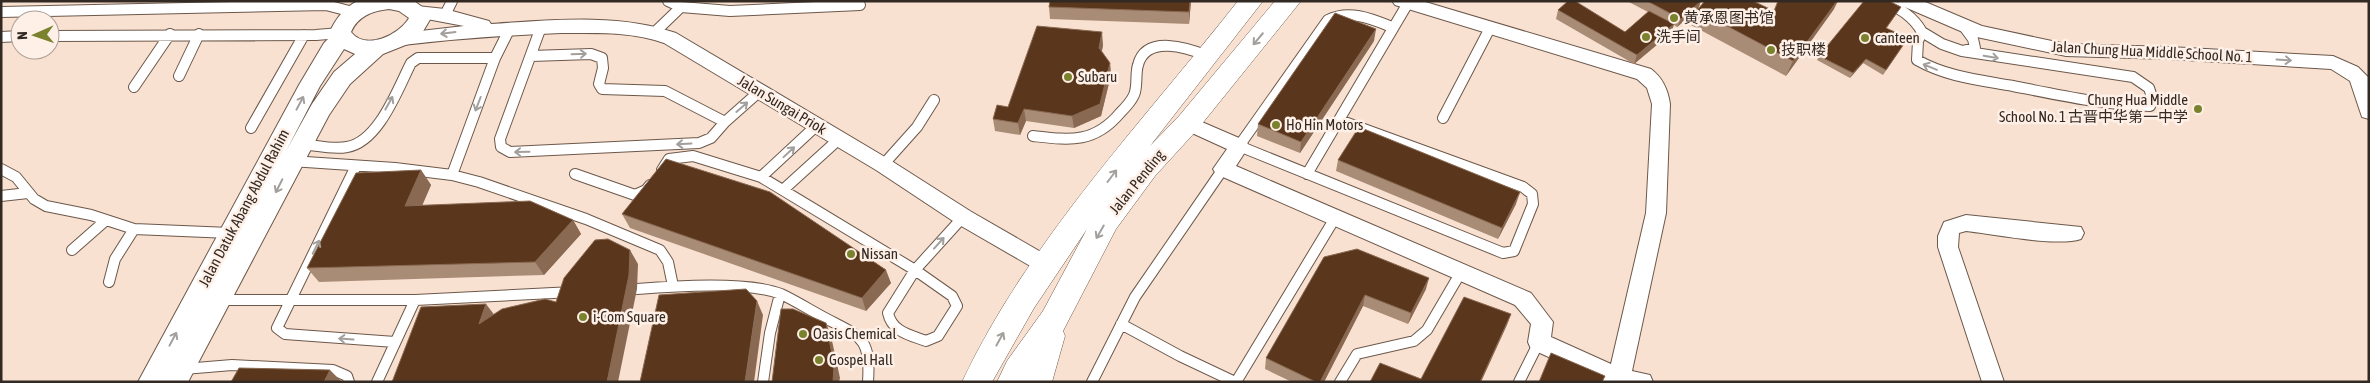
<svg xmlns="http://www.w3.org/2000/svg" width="2370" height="383" font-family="'Asap Condensed','Noto Sans SC',sans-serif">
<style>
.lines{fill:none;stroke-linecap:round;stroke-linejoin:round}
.service-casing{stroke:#6c584a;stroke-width:12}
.minor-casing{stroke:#6c584a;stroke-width:2}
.tertiary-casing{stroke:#6c584a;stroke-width:2}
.secondary-casing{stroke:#6c584a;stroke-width:1}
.service{stroke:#fff;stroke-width:10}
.minor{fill:#fff;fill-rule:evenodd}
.tertiary{fill:#fff;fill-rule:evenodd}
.secondary{fill:#fff;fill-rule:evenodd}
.wall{fill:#a98c76}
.shaded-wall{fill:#896952}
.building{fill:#59361c;stroke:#896952}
.oneway{stroke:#a39f9c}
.poi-dot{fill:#7a822e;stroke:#fff0e7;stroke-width:2}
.labels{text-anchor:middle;stroke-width:5;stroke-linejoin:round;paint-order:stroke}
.poi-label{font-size:15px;fill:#322923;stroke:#fff0e7;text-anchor:start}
.street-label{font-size:15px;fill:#322923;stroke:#fff0e7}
</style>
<rect width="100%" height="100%" fill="#f9e1d1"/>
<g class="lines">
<defs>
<path id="service" d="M1884 1C1900 9 1913 16 1922 32L1918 41 1917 60C1947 77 1980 80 2013 86 2059 95 2103 105 2150 106L2153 100 2149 88 2133 77 1962 51 1975 48 1973 39 1965 28
M681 7 730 11 860 5
M1 12 326 5 353 12
M445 15 452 1
M541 27 500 139 501 147 510 152 699 143 711 138 725 122 760 91
M655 32 681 7 668 1
M1922 32 1942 44 1962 51
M50 36 316 35 340 33
M1 37 20 36
M531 56 591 54 602 58 603 68 599 84 602 89 665 91 725 122
M179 76 199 34
M134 87 170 34
M1443 118 1490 28
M1339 120 1523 187 1532 194 1533 204 1514 251 1503 253 1239 146 1328 20C1349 9 1372 19 1392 27
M251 128 304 35
M1033 136C1069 140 1094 144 1120 113 1125 108 1131 102 1134 95 1138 86 1135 74 1138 65 1146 34 1188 48 1208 56
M301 144C316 145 332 150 347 147 379 142 398 88 411 63L418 58H495
M291 161 395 168 452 175 479 182 586 219 660 250 668 262 673 286
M883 165 917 127 934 100
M356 166 277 328 285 334 395 342
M1 169 16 177 34 199 46 206 91 215 134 229 230 233
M662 170 669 159 693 156 761 177 915 270
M575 174 635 195 646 190 650 185
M1307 174 1408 3
M452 175 495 58 510 28
M761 177 816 126
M784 189 839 139
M1 196 28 193
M72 250 105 221
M915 270 952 296 957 306 938 336 926 341C910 335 892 332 888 313Z
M915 270 963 217
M109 282 115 259 134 229
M637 289C673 286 748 281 781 294 796 301 810 310 825 318 861 337 871 337 868 382
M218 300H415L573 292
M1121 324 1180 356 1235 382
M184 369 232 365 333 370 347 376 349 382
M377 382 415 300
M763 382 770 333 780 294
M1092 382 1135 297 1223 169
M1236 382 1335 218
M1340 382 1357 354 1414 341 1427 330 1461 272
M1519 382 1539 342"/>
<path id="minor" d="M1392 1H1422L1651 69C1663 78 1668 90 1670 104L1666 213 1632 371 1650 375 1653 382H1604L1531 349 1528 342 1531 324 1515 305 1216 174 1213 169 1227 149 1181 128 1178 123 1181 118 1188 116 1246 141 1249 146 1236 166 1531 293 1553 322 1551 337 1611 364 1646 213 1652 104 1647 88 1637 79 1395 5Z
M1897 1H1923L1982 26 2066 44 2169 47 2333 56 2358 67 2369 78V119L2362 117 2350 81 2331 69 2169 59 2066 56 1972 36 1900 5Z
M417 6 445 9 489 21 491 24C552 20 618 13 676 33L890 160 970 211 1053 259 1056 265 1053 271 1046 273 1039 271 956 223 876 170 664 43C631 31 595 33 561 33 508 35 455 39 403 45L397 44 394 39 397 34 403 33 464 26 411 16 408 12 411 8Z
M1966 215 2081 227 2084 233 2081 239C2057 247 1993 234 1966 231L1959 233 1958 247 2004 382H1982L1938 247V236L1944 222Z"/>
<path id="tertiary" d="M358 1H414L425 9 431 18 422 33 413 42 383 54 350 84 329 115 188 382H138L299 85 324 43 331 36 329 33C336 19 343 8 358 1ZM389 9 399 11 409 18C399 35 366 51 351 32 358 16 372 11 389 9ZM344 49 355 54 334 72 312 104 286 151 320 86Z"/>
<path id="secondary" d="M1238 1H1263L1150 146 1179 116 1275 1H1301L1197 130 1155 176 1116 229 1063 331 1065 336 1052 382H997L1007 361 1043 311 1087 229 1034 308 992 382H962C1029 240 1141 124 1238 1Z"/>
</defs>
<use href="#service" class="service-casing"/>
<use href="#minor" class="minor-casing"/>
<use href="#tertiary" class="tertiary-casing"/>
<use href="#secondary" class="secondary-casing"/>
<use href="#service" class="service"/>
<use href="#minor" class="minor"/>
<use href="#tertiary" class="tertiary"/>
<use href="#secondary" class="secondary"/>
</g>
<path class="wall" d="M1191 1 1189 24 1050 19 1049 7Z
M1627 1H1701L1698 9 1677 27 1674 25 1671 33 1634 64 1556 19 1558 10 1625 32 1648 12Z
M1901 7 1886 29 1905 43 1883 75 1863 63 1850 78 1817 60 1819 56Z
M1834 9 1786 76 1691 25 1697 10H1774Z
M1374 41 1300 153 1257 136 1258 124Z
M1103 45 1102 51 1110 63 1111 75 1101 116 1074 128 1026 121 1020 135 995 131 993 119 1008 107Z
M1338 160 1516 204 1498 239 1336 171Z
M421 170 431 185 422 205 573 220 581 234 544 275 319 282 307 268Z
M622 214 891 283 866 311 630 228Z
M1324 257 1426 289 1408 324 1363 306 1324 382H1292L1265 369 1266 358Z"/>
<path class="shaded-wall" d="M1190 1H1191L1189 24V12Z
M1701 1 1698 9 1677 27 1681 19Z
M1837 1H1838L1834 9 1786 76 1793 61Z
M1674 24 1671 33 1634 64 1637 55Z
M1376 29 1374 41 1300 153 1301 142Z
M1102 32 1103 45 1100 60 1099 48Z
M1866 59 1863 63 1850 78 1853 73Z
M1110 63 1111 75 1101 116 1074 128 1072 116Z
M1024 109 1026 121 1020 135 1018 123Z
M421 170 431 185 416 220 405 206Z
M1520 192 1516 204 1498 239 1502 228Z
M573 220 581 234 544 275 535 262Z
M630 250 638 264 637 289 618 382H607Z
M886 270 891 283 866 311 862 298Z
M1429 278 1426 289 1408 324 1411 313Z
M1365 295 1363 306 1324 382H1320Z
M757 301 763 315 754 382H745Z
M486 304 496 317 479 324Z
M1511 314 1507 325 1481 382H1480Z
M826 323 831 336 840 378 839 382H833Z
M330 370 342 382H324Z"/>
<path class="building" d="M1050 1H1190L1189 12 1049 7Z
M1568 1H1575L1625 32 1649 11 1674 24 1637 55 1558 10Z
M1647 1H1701L1681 19Z
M1705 1H1753L1774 11 1778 1H1837L1793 61 1697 10Z
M1864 1H1889L1901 7 1886 28 1908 38 1886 70 1866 59 1853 73 1819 56Z
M1335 13 1376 29 1301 142 1258 124Z
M1037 26 1102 32 1099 48 1110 63 1100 104 1072 116 1024 109 1018 123 993 119 997 105 1008 107Z
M1359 127 1520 192 1502 228 1338 160Z
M666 159 770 192 886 270 862 298 622 214Z
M421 170 405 206 530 201 573 220 535 262 307 268 356 173Z
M608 239 630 250 629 275 607 382H392L421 307 486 304 479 324 502 309 545 299 556 302 564 278 595 240Z
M1357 249 1429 278 1411 313 1365 295 1320 382H1316L1266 358 1324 257Z
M746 289 757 301 745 382H640L659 295Z
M1464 297 1511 314 1480 382H1370L1380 363 1421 379Z
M781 309H793L826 323 834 365 833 382H772Z
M1551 353 1605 376 1602 382H1539Z
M239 368 330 370 324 382H231Z"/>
<defs><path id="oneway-shaft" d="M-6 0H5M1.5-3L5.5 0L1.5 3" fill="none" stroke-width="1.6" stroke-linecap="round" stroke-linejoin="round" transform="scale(1.25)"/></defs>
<g class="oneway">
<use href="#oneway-shaft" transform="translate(448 33) rotate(173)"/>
<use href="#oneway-shaft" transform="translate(1258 39) rotate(130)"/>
<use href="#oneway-shaft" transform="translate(579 54) rotate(-2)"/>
<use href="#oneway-shaft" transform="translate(1991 57) rotate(10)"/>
<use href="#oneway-shaft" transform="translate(2284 60) rotate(4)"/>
<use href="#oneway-shaft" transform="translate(1930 67) rotate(-158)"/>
<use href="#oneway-shaft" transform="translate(300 103) rotate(-62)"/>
<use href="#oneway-shaft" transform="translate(389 103) rotate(-61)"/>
<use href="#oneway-shaft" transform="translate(478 104) rotate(111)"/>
<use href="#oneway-shaft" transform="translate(742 107) rotate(-41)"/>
<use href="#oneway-shaft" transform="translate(684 144) rotate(177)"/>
<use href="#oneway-shaft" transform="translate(522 152) rotate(179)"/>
<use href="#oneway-shaft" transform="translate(789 152) rotate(-43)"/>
<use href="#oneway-shaft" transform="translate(1112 176) rotate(-53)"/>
<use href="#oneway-shaft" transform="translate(279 186) rotate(117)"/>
<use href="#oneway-shaft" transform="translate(1100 232) rotate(120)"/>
<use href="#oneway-shaft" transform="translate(939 243) rotate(-48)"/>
<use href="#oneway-shaft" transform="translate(316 247) rotate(-64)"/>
<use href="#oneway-shaft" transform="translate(173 339) rotate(-62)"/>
<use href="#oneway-shaft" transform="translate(346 339) rotate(-176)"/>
<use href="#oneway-shaft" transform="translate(1000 339) rotate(-61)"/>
</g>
<g class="poi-dot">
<circle cx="1674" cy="18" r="5"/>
<circle cx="1646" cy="37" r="5"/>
<circle cx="1865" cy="38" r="5"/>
<circle cx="1771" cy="50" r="5"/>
<circle cx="1068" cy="77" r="5"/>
<circle cx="2198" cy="109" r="5"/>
<circle cx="1276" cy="125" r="5"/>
<circle cx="851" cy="254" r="5"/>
<circle cx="583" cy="317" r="5"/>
<circle cx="803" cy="334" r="5"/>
<circle cx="819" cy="360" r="5"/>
</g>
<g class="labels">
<g class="poi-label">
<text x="1684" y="23">黄承恩图书馆</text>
<text x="1656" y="42">洗手间</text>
<text x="1875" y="43">canteen</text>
<text x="1781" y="55">技职楼</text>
<text x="1078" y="82">Subaru</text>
<text x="2188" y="105" text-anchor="end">Chung Hua Middle<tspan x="2188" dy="17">School No. 1 古晋中华第一中学</tspan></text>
<text x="1286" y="130">Ho Hin Motors</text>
<text x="861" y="259">Nissan</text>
<text x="593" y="322">i-Com Square</text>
<text x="813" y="339">Oasis Chemical</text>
<text x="829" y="365">Gospel Hall</text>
</g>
<g class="street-label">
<text transform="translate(2152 52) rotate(3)" y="5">Jalan Chung Hua Middle School No. 1</text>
<text transform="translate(782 105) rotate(31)" y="5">Jalan Sungai Priok</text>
<text transform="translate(1137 182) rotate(-51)" y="5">Jalan Pending</text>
<text transform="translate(244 208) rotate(-62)" y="5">Jalan Datuk Abang Abdul Rahim</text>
</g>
</g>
<rect width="2370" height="383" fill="none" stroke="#322923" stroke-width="5"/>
<g transform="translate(35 35) rotate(268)"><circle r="24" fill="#fff0e7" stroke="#ada099"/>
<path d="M0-4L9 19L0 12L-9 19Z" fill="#7a822e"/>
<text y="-8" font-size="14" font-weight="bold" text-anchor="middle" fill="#322923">N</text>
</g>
</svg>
